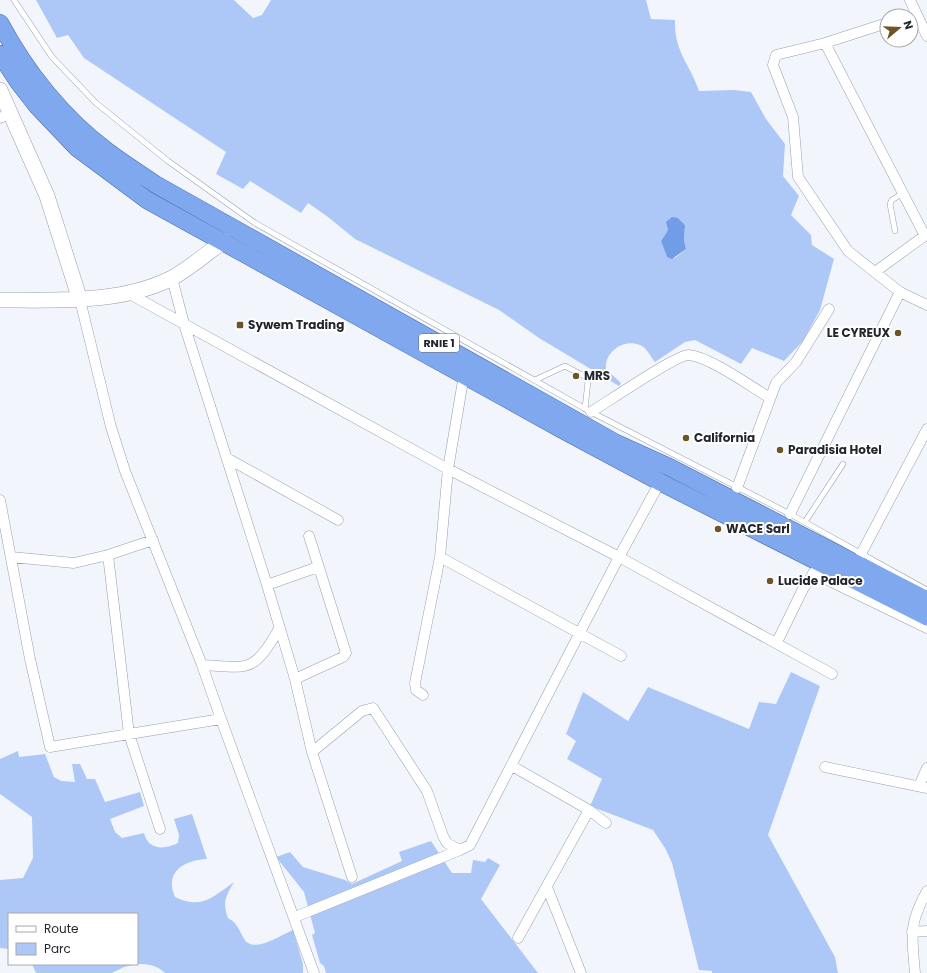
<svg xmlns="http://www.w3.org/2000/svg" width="927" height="973" font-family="Poppins,sans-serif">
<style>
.green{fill:#adc8f7;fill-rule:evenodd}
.water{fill:#719ce6}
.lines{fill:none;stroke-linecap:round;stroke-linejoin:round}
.service-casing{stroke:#979fae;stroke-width:6}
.minor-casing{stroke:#979fae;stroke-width:11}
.secondary-casing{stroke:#979fae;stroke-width:16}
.trunk-casing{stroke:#4b6ca7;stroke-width:18}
.service{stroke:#fff;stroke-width:5}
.minor{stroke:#fff;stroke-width:10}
.secondary{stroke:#fff;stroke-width:15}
.trunk{stroke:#80a8ee;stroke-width:17}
.poi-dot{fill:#6e5526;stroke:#fff;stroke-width:1.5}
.labels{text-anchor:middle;stroke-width:4;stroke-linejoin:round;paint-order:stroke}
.shield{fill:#fff;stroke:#65676b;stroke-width:1}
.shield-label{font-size:11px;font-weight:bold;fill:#23262c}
.poi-label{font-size:12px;font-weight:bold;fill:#23262c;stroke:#fff;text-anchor:start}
</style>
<rect width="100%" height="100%" fill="#f2f6fc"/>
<path class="green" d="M36 0H234L253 18 262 15 271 0H646L651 19 675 20C674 52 690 64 699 91L734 90 751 92 766 119 785 144 783 176 799 196 791 215 811 235 812 245 834 259 820 310 803 341 784 361 752 348 741 364 695 340 685 342 655 362C650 356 647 348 640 345 624 338 604 352 606 369L621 383 619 386 539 338 499 310 355 239 328 217 308 203 301 213 250 181 243 189 216 174 226 152 84 58 68 35 57 38ZM678 218 685 225 684 240 686 249 675 258 667 257 661 241 668 230 667 225Z
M791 672 820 686 768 835 835 957 838 973H712V971L699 970 672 863 665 848 653 830 590 806 602 779 567 759 576 741 566 734 583 692 628 721 648 687 749 729 759 702 776 704Z
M18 751 19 757 45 754 54 777 61 781 75 782 72 764H80L87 779H95L105 802 140 792 144 806 110 819 115 832 122 838 144 833C148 850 164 850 178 843L179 835 174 819 192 814 207 859C184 860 164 872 175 897 201 910 213 897 234 882 226 896 222 902 228 918 236 922 239 929 243 937 252 956 280 935 293 930L303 964V973H165C157 965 148 964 137 964V914H9V949L0 948V880L23 878 33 858 32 817 0 794V759Z
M431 841 452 873H471L473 860 485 862 488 858 500 865 481 899 538 973H326L324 966 320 963 312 935 315 933 304 892 276 857 290 852 303 867 345 880 352 884 402 861 399 852Z
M32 964H136L124 967 112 973H36Z"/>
<path class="water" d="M672 217 678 218 685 225 684 240 686 249 672 259 667 257 661 241 668 230 666 222Z"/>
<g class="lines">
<defs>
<path id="service" d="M14 0 52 57 96 103 168 161 255 223 591 412 790 514 927 590
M895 231 890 204 892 200 903 193
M535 380 565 366 586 377 588 381 585 409
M805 522 843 464"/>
<path id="minor" d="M910 0 927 36
M887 23 825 43 776 55 773 65 793 117 798 177 848 251 900 292 927 305
M825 43 925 236
M0 118 11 113
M875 272 927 234
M172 278 184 324 267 585 295 679 312 752 352 877
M126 292 448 469 619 557 832 674
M80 300 111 427 125 471 202 665 221 719 314 973
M591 412C606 403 677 354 689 355 710 357 750 386 770 398
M227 458 338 520
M737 488 776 383 796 362 829 309
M0 500 30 659 50 747 221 719
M790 514 900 292
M861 554 927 429
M108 555 129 734 160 829
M11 557 74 563 108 555 153 540
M440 557 621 656
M813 573 927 628
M267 585 318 567
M777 642 803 589 817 568
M202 665C250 668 253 673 279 629
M295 679 343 657 346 653 309 536
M423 695 416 690 415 683 440 557 448 469 464 375
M312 752 362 711 373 708 427 791 443 836 447 843 460 850 470 845 619 557 660 482
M512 766 589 810 606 823
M825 767 927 788
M919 786 927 768
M547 887 581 973
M295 917 460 850
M912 932 927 931
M518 938 589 810
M915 973C912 936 908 925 927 891"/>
<path id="secondary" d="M0 90 47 196 80 300
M0 300C55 300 121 304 172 278 190 268 207 253 224 241"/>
<path id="trunk" d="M0 23C26 72 63 118 107 151 123 163 139 173 155 184L616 443 669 467 927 600
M0 54 19 83 37 106 77 148 147 200 561 429 660 482 927 617"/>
</defs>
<use href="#service" class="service-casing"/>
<use href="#minor" class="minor-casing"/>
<use href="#secondary" class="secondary-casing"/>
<use href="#trunk" class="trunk-casing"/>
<use href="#service" class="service"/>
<use href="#minor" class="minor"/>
<use href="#secondary" class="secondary"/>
<use href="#trunk" class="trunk"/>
</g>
<g class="poi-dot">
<rect x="236" y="321" width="8" height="8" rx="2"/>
<circle cx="898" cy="333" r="4"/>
<circle cx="576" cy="376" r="4"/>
<circle cx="686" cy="438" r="4"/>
<circle cx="780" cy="450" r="4"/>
<circle cx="718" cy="529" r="4"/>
<circle cx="770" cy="581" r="4"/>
</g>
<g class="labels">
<rect class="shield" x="419" y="334" width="40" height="18" rx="3"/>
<g class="shield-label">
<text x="439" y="347">RNIE 1</text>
</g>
<g class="poi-label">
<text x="248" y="329">Sywem Trading</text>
<text x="890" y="337" text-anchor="end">LE CYREUX</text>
<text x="584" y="380">MRS</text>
<text x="694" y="442">California</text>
<text x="788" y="454">Paradisia Hotel</text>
<text x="726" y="533">WACE Sarl</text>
<text x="778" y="585">Lucide Palace</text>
</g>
</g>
<rect x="8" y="913" width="130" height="52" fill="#ffffff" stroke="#a7a8ab"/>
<rect x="16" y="926" width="20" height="6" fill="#ffffff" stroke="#a7a8ab"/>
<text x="44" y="933" font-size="12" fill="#23262c">Route</text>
<rect x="16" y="943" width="20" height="12" fill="#adc8f7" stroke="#a7a8ab"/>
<text x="44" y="953" font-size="12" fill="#23262c">Parc</text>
<g transform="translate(899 28) rotate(71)"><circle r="19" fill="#ffffff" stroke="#a7a8ab"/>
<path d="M0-3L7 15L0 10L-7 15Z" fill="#6e5526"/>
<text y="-6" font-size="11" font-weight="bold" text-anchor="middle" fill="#23262c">N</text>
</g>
</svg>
